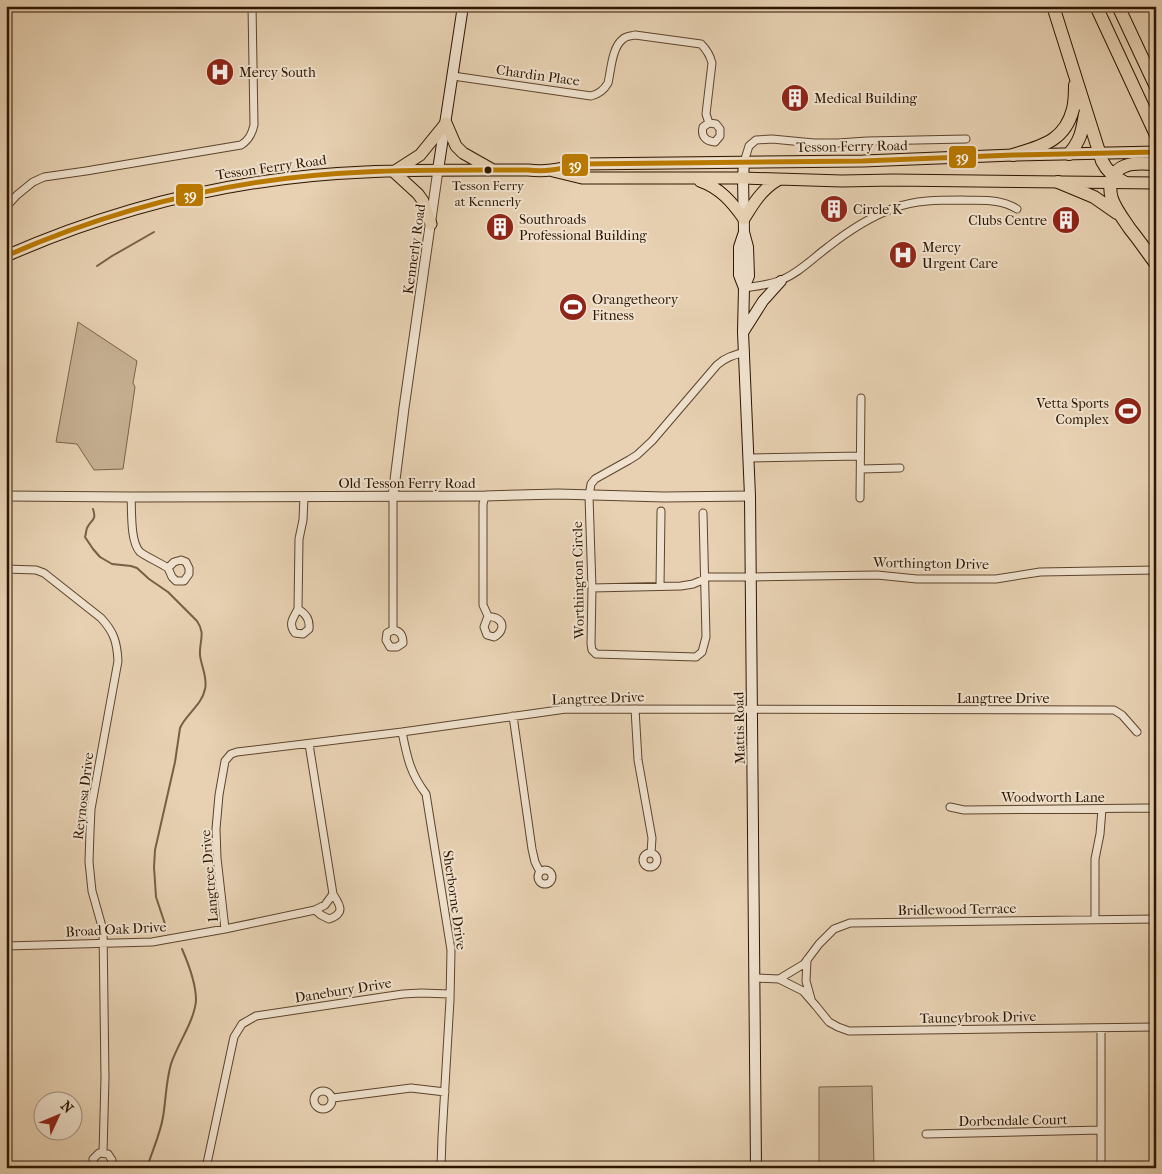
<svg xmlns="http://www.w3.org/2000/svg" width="1162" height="1174" font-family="'IM FELL French Canon',serif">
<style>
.green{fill:#c7b194;stroke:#7a634a}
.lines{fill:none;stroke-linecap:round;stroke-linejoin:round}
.stream{stroke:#775f46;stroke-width:2}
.minor-casing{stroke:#5c442c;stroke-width:9}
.tertiary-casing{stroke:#5c442c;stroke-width:11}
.secondary-casing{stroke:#2d1500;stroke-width:12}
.trunk-casing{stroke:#2d1500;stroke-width:13}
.motorway-casing{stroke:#2d1500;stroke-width:14}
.minor{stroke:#efe1cd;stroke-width:7}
.tertiary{stroke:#efe1cd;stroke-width:9}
.secondary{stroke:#efe1cd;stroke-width:10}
.trunk{stroke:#e7d1b2;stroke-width:11}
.motorway{stroke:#e7d1b2;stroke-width:12}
.bus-1-casing{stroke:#efe1cd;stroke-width:9}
.bus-1{stroke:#ba7a00;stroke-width:5}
.bus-dot{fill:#2d1500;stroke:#efe1cd;stroke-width:2}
.labels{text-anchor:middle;stroke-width:4;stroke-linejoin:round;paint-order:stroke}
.bus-label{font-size:13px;fill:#2d1500;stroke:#efe1cd}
.poi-label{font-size:14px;fill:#2d1500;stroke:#efe1cd;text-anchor:start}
.street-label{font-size:14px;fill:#2d1500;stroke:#efe1cd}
.line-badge{stroke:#efe1cd;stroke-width:2}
.badge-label{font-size:14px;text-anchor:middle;font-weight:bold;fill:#fff}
</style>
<rect width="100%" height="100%" fill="#e7d1b2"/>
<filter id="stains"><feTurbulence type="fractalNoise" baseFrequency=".004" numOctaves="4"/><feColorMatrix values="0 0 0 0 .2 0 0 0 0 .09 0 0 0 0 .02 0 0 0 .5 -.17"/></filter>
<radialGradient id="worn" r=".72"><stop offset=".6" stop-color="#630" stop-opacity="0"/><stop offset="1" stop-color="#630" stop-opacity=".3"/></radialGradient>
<path class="green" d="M78 322 137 361 133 383 135 387 123 469 94 470 77 444 56 442Z
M872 1086 874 1165 877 1168H819V1087Z"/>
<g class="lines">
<path class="stream" d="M97 266 112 256 154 232
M93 509C97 521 91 519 87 528 86 531 86 534 85 537L93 549 100 557 112 564 131 566 137 568 149 579 168 592 197 621C206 634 199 641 200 655 201 666 208 678 205 689 202 705 186 714 180 728L175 762 155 850 154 867 156 897 167 930
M147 1168C152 1151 160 1135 163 1117 166 1099 166 1081 171 1064 177 1045 195 1020 196 1000 196 983 189 965 182 949"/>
<defs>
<path id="minor" d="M453 76 591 96C599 94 604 90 608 83 611 70 612 47 623 39 626 36 631 36 635 35L701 44C707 50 710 55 712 63L706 114 709 123 703 127C701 136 705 141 715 142L720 136V129L716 124 709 123
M744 162 749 146 756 140 772 139 814 143H838L867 141 966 139
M6 207 17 195 33 182 44 177 86 171 241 145C249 140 252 134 254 125L252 6
M744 288C756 286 770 285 781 280 799 273 813 258 828 247 847 232 870 217 894 208 915 200 939 200 962 200 982 201 999 198 1017 209
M749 458 860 456
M861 469 900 468
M393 496V630L387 633 386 640 390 647H397L403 643C403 636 401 631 393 630
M485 496 483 504V605L488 616 484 627 487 635 494 637C502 633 506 623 496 618 494 617 491 617 488 616
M131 497C132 511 130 542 140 552 145 556 162 564 168 568L174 562 181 560 186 562 189 568V574L184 581H176L172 577 168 568
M860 498 861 398
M703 513 706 637 702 652 696 657 596 654 592 650 591 644 592 588 589 496 591 484 595 479 629 460 637 455 652 441 717 365C726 357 734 355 745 352
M6 569 36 570 44 573 101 618C114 632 117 642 118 661L91 809 90 831 89 862 92 891 103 930 105 1078 103 1153
M705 577H751L877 575 917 579H996L1040 572 1156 570
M660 586 661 511
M592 588 681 586 693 584 705 579
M298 609C306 614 310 619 309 629L303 634 295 633C288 624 293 618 298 609L299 539 303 520 304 497
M635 709 638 760 652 838 651 853
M513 716 532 849 535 862 540 872
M402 732C407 757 410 773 426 794L451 950 450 1000 442 1137 441 1168
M950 807 964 810 1149 808 1156 810
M643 860a7 7 0 1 1 14 0a7 7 0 1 1-14 0Z
M538 877a7 7 0 1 1 14 0a7 7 0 1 1-14 0Z
M315 910 321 915 329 919C346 913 340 905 333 894
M1095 919V859L1100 834 1102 809
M225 929 217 858 216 829 219 795 225 761 231 754 237 752 402 732 566 709 1114 710 1122 715 1137 732
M6 946 152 942 225 929 315 910 325 905 333 894 309 744
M807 960 806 981 811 999
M755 978 779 979 803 991 816 1006 829 1022 838 1027 849 1031 1156 1027
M779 979 804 964 819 944 834 929 850 923 1156 919
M314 1100a9 9 0 1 1 18 0a9 9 0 1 1-18 0Z
M333 1098 411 1088 445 1092
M926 1134 1101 1130
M95 1168 93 1159 99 1153 108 1154 112 1160 110 1168
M206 1168 234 1037 242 1024 256 1016 403 994 421 993 450 994
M1101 1168V1028"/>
<path id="tertiary" d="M6 496 131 497 485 496 558 494 664 497 750 496
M393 496 404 408 438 170"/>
<path id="secondary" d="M438 170 463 6
M744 232 739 247V275L744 288 743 332 750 496 756 1168
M744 288 749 276 748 247 744 232 743 178 744 162
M744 331 763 301 781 281"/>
<path id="trunk" d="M395 171 420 155 446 123 456 146 463 153 493 170
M553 171 582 178H743L842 181 893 180 1156 183
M394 172 418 194 423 201 431 224
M700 181C720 188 732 202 744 219 753 204 762 189 778 180
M6 256C122 205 239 177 365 172 404 170 444 170 483 170 498 170 513 170 528 170 536 171 544 171 551 170 561 169 571 166 580 164L863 161 1013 155 1156 152"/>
<path id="motorway" d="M1053 6 1102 161C1107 171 1113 177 1124 182
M1096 6 1156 135
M1118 6 1156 87
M1154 6 1156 9
M1069 154C1081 140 1082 131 1085 114
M1013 155C1042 146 1065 141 1073 109 1075 101 1075 92 1075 85
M1156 164C1146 164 1134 162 1125 166 1111 171 1108 186 1112 199 1116 210 1124 220 1130 229 1139 240 1147 252 1156 264
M1058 182 1094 197 1117 213"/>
</defs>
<use href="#minor" class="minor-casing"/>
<use href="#tertiary" class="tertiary-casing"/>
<use href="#secondary" class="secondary-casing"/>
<use href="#trunk" class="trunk-casing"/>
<use href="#motorway" class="motorway-casing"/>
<use href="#minor" class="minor"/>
<use href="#tertiary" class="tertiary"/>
<use href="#secondary" class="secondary"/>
<use href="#trunk" class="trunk"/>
<use href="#motorway" class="motorway"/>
<defs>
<path id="bus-1" d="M6 256C122 205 239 177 365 172 404 170 444 170 483 170 498 170 513 170 528 170 536 171 544 171 551 170 561 169 571 166 580 164L863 161 1013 155 1156 152"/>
</defs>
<use href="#bus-1" class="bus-1-casing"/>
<use href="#bus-1" class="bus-1"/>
</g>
<defs>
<symbol id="hospital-disc" viewBox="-11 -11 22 22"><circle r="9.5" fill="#8f2418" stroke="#efe1cd"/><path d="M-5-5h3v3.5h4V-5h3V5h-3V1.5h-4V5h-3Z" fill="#fff"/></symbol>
<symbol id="building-disc" viewBox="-11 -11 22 22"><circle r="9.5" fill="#8f2418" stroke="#efe1cd"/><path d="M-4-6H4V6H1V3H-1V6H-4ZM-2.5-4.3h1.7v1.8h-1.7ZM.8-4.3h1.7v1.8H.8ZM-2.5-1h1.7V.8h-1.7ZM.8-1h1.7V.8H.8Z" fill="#fff"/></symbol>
<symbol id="stadium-disc" viewBox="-11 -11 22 22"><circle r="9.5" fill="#8f2418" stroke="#efe1cd"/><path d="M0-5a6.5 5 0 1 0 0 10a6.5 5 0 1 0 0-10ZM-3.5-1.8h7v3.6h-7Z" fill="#fff"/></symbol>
</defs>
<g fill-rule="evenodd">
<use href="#hospital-disc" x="204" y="56" width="32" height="32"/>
<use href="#building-disc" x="779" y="82" width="32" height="32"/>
<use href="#building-disc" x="818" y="193" width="32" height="32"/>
<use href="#building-disc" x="1050" y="204" width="32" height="32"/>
<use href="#building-disc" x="484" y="211" width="32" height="32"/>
<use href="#hospital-disc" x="887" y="239" width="32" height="32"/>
<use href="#stadium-disc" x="557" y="291" width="32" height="32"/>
<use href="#stadium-disc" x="1112" y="395" width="32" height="32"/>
</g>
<circle class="bus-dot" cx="488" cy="170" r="4.5"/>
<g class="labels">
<g class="bus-label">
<text x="488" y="190">Tesson Ferry<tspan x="488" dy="16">at Kennerly</tspan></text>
</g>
<g class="poi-label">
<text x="239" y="77">Mercy South</text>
<text x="814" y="103">Medical Building</text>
<text x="853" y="214">Circle K</text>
<text x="519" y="224">Southroads<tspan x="519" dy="16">Professional Building</tspan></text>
<text x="1047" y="225" text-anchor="end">Clubs Centre</text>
<text x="922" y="252">Mercy<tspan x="922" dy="16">Urgent Care</tspan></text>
<text x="592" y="304">Orangetheory<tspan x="592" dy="16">Fitness</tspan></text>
<text x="1109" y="408" text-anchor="end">Vetta Sports<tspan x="1109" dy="16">Complex</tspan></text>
</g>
<g class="street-label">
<text transform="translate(538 75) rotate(8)" y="5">Chardin Place</text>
<text transform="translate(852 146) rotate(-1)" y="5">Tesson Ferry Road</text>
<text transform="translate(271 167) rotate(-8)" y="5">Tesson Ferry Road</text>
<text transform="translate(414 249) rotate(-82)" y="5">Kennerly Road</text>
<text x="407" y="488">Old Tesson Ferry Road</text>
<text transform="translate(931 563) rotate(1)" y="5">Worthington Drive</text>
<text transform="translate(578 580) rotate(-91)" y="5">Worthington Circle</text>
<text transform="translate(598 698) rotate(-2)" y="5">Langtree Drive</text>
<text x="1003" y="703">Langtree Drive</text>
<text transform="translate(739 728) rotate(-91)" y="5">Mattis Road</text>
<text transform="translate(83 796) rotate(-83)" y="5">Reynosa Drive</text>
<text x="1053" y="802">Woodworth Lane</text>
<text transform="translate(209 876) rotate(-95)" y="5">Langtree Drive</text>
<text transform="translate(455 900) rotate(82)" y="5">Sherborne Drive</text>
<text transform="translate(957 909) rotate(-1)" y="5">Bridlewood Terrace</text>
<text transform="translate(116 929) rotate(-3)" y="5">Broad Oak Drive</text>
<text transform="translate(343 990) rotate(-9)" y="5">Danebury Drive</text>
<text transform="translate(978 1017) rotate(-1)" y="5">Tauneybrook Drive</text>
<text transform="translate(1013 1120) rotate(-1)" y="5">Dorbendale Court</text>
</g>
</g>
<g class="line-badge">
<rect x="948" y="145" width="29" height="24" rx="5" fill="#ba7a00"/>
<rect x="561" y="153" width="28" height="24" rx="5" fill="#ba7a00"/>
<rect x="175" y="183" width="29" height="24" rx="5" fill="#ba7a00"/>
</g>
<g class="badge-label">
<text x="962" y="162">39</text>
<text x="575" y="170">39</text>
<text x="190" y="200">39</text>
</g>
<rect width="1162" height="1174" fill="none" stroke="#e7d1b2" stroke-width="25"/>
<rect x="8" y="8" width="1147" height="1159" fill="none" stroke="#2d1500" stroke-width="2.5"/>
<rect x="12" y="12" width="1137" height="1149" fill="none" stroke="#2d1500"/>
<g transform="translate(58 1116) rotate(46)"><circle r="24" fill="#efe1cd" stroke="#a18f7b"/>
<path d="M0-4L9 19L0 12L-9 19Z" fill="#8f2418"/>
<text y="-8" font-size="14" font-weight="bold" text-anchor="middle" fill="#2d1500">N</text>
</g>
<rect width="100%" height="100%" filter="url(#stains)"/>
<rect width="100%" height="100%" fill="url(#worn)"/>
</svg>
